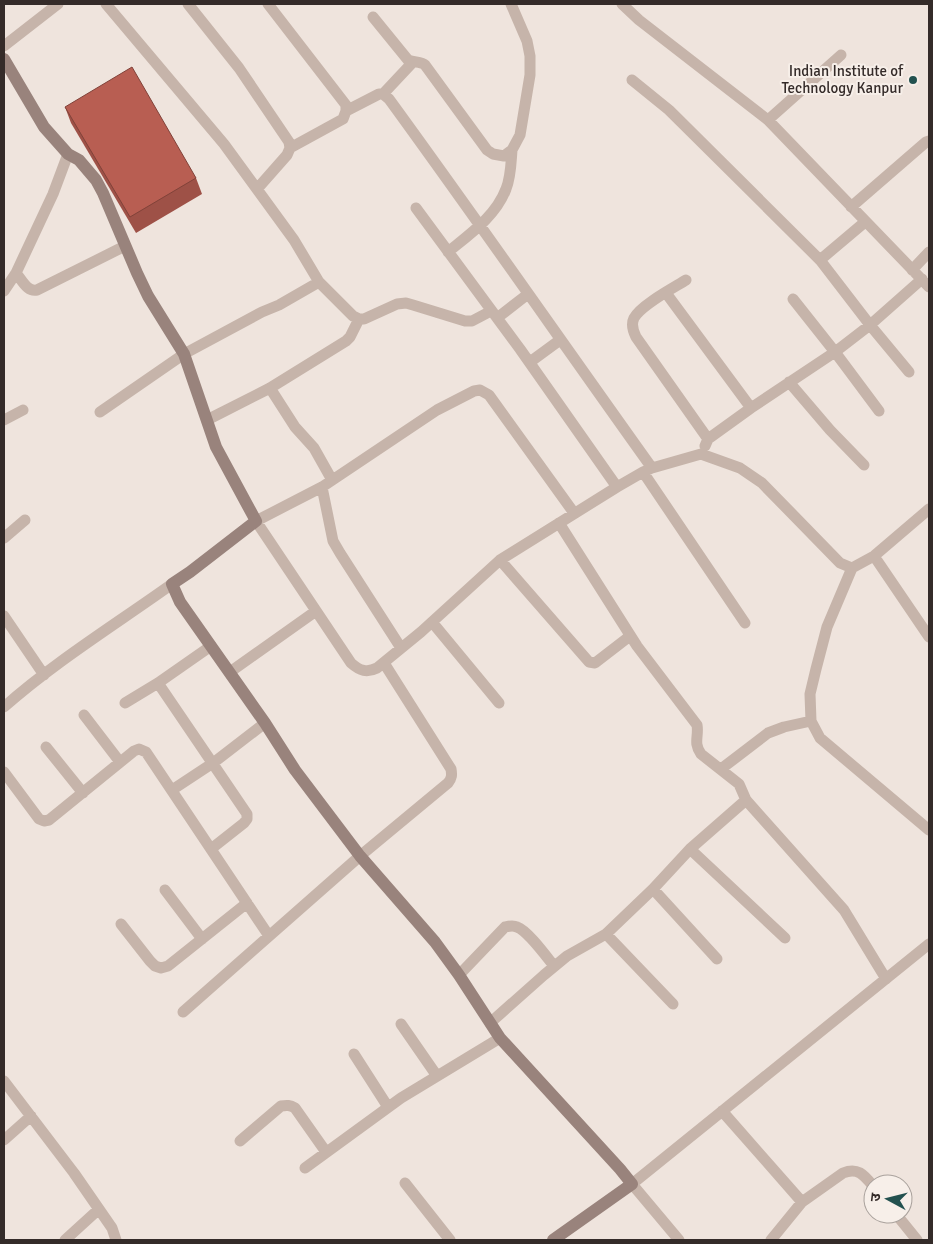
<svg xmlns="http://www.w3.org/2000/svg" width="933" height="1244" font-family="Signika,'Noto Sans Devanagari',sans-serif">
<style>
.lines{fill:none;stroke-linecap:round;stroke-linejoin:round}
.street{stroke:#c6b4aa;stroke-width:11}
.secondary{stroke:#99837c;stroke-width:12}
.wall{fill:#9e5147}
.building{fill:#b85e52;stroke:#814239}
.poi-dot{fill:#23514f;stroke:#f7efe9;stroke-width:2}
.labels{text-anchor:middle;stroke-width:4;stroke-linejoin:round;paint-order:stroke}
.poi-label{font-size:15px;fill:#342b29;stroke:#f7efe9;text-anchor:end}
</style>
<rect width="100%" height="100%" fill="#efe4dd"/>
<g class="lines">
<path class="street" d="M106 4 224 144 294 240 319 282 353 316 359 319H364L397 304 406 303 413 305 465 321H472L491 311
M188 4 239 68 289 142 290 148 287 155 257 189
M268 4 346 105V111L343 119 290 148
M622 4 639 20 768 120 929 287
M373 17 408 60C414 63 421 61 425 65L487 150 493 154 504 156 512 150 520 135 530 75V56L527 41 511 4
M4 46 58 4
M632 80 669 110 820 260 870 325 909 372
M383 94 413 62
M346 111 379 94H383L389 99C478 221 564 345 652 468
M768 120 841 55
M851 207 926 142 929 141
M416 208 520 349 617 487
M448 252C470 234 496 216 506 189 511 177 511 162 512 150
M820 260 865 222
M912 270 929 252
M16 273C22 280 27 292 37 290L125 246
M686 280C673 288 641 305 634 318 631 324 633 331 636 337L708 439 705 446
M4 291 16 273 53 194 68 154
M666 293 751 408
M793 299 835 352 879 411
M497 318 528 294
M530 362 560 340
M789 382 830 430 864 465
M270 388 295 427 314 448 332 480
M100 412 184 354 262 312 279 305 319 282
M4 420 23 410
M207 420 270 388 346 341 350 337 359 319
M708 439 751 408 835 352 870 325 922 279
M643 472 745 623
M322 487 333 541 340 553 401 648
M574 513 489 395 480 390 474 391 437 410 322 487 256 521 351 663C360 671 367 673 377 668L421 632 500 560 617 487 643 472 652 468 701 454 740 468 762 483 840 563 852 568 874 556 929 509
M559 523 637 646 697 725C699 736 693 743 701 754L739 784 746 800
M4 538 25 520
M874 556 929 637
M500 560 589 662 595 663 630 636
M852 568 827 627 816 669 810 694 811 721 820 738 929 830
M4 616 44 675
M432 622 499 703
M230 672 316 611
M158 683 247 814V819L244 823 211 849
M125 703 158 683 211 646
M4 707C56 661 116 624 172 584
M84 715 120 762
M46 747 83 793
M721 769 768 733 784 727 811 721
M4 772 39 819 44 821 49 820 134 751 139 749 146 752 269 936
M172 790 213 763 265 723
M690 849 785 938
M653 889 717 959
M165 890 202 939
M121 924 150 961 155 966 161 968 168 966 247 903
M606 934 673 1004
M459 975 505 927C510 926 513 925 517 927 528 931 546 956 554 966
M183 1012 360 856 448 783C452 778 452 775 451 769L384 663
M490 1023 544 975 567 956 606 934 653 889 690 849 746 800 844 910 886 979
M401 1024 437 1076
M354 1054 388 1107
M4 1081 74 1173 112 1228 116 1240
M722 1111 802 1202 771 1240
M4 1140 31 1116
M240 1141 281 1106C287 1105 290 1105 295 1108L326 1152
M305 1168 401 1098 500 1038
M405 1183 450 1240
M802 1202 843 1173C858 1167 864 1175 873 1186
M896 1214 917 1240
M65 1240 99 1209
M679 1240 632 1184 929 944"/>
<path class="secondary" d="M4 59 44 127 68 154 79 160 96 180 103 193 137 273 148 296 184 354 216 447 256 521 190 572 172 584 180 602 265 723 295 770 360 856 435 942 459 975 500 1038 620 1169 632 1184 553 1240"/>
</g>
<path class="wall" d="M65 107 196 178 202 194 136 233 71 123Z"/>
<path class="building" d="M132 67 196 178 130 217 65 107Z"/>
<circle class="poi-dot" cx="913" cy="80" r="5"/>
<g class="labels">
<g class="poi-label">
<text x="903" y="76">Indian Institute of<tspan x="903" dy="17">Technology Kanpur</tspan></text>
</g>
</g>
<rect width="933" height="1244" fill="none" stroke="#342b29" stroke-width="10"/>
<g transform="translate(888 1199) rotate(277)"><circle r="24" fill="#f7efe9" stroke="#a9a19c"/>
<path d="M0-4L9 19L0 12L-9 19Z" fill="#23514f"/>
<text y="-8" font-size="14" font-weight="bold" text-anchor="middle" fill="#342b29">उ</text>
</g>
</svg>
